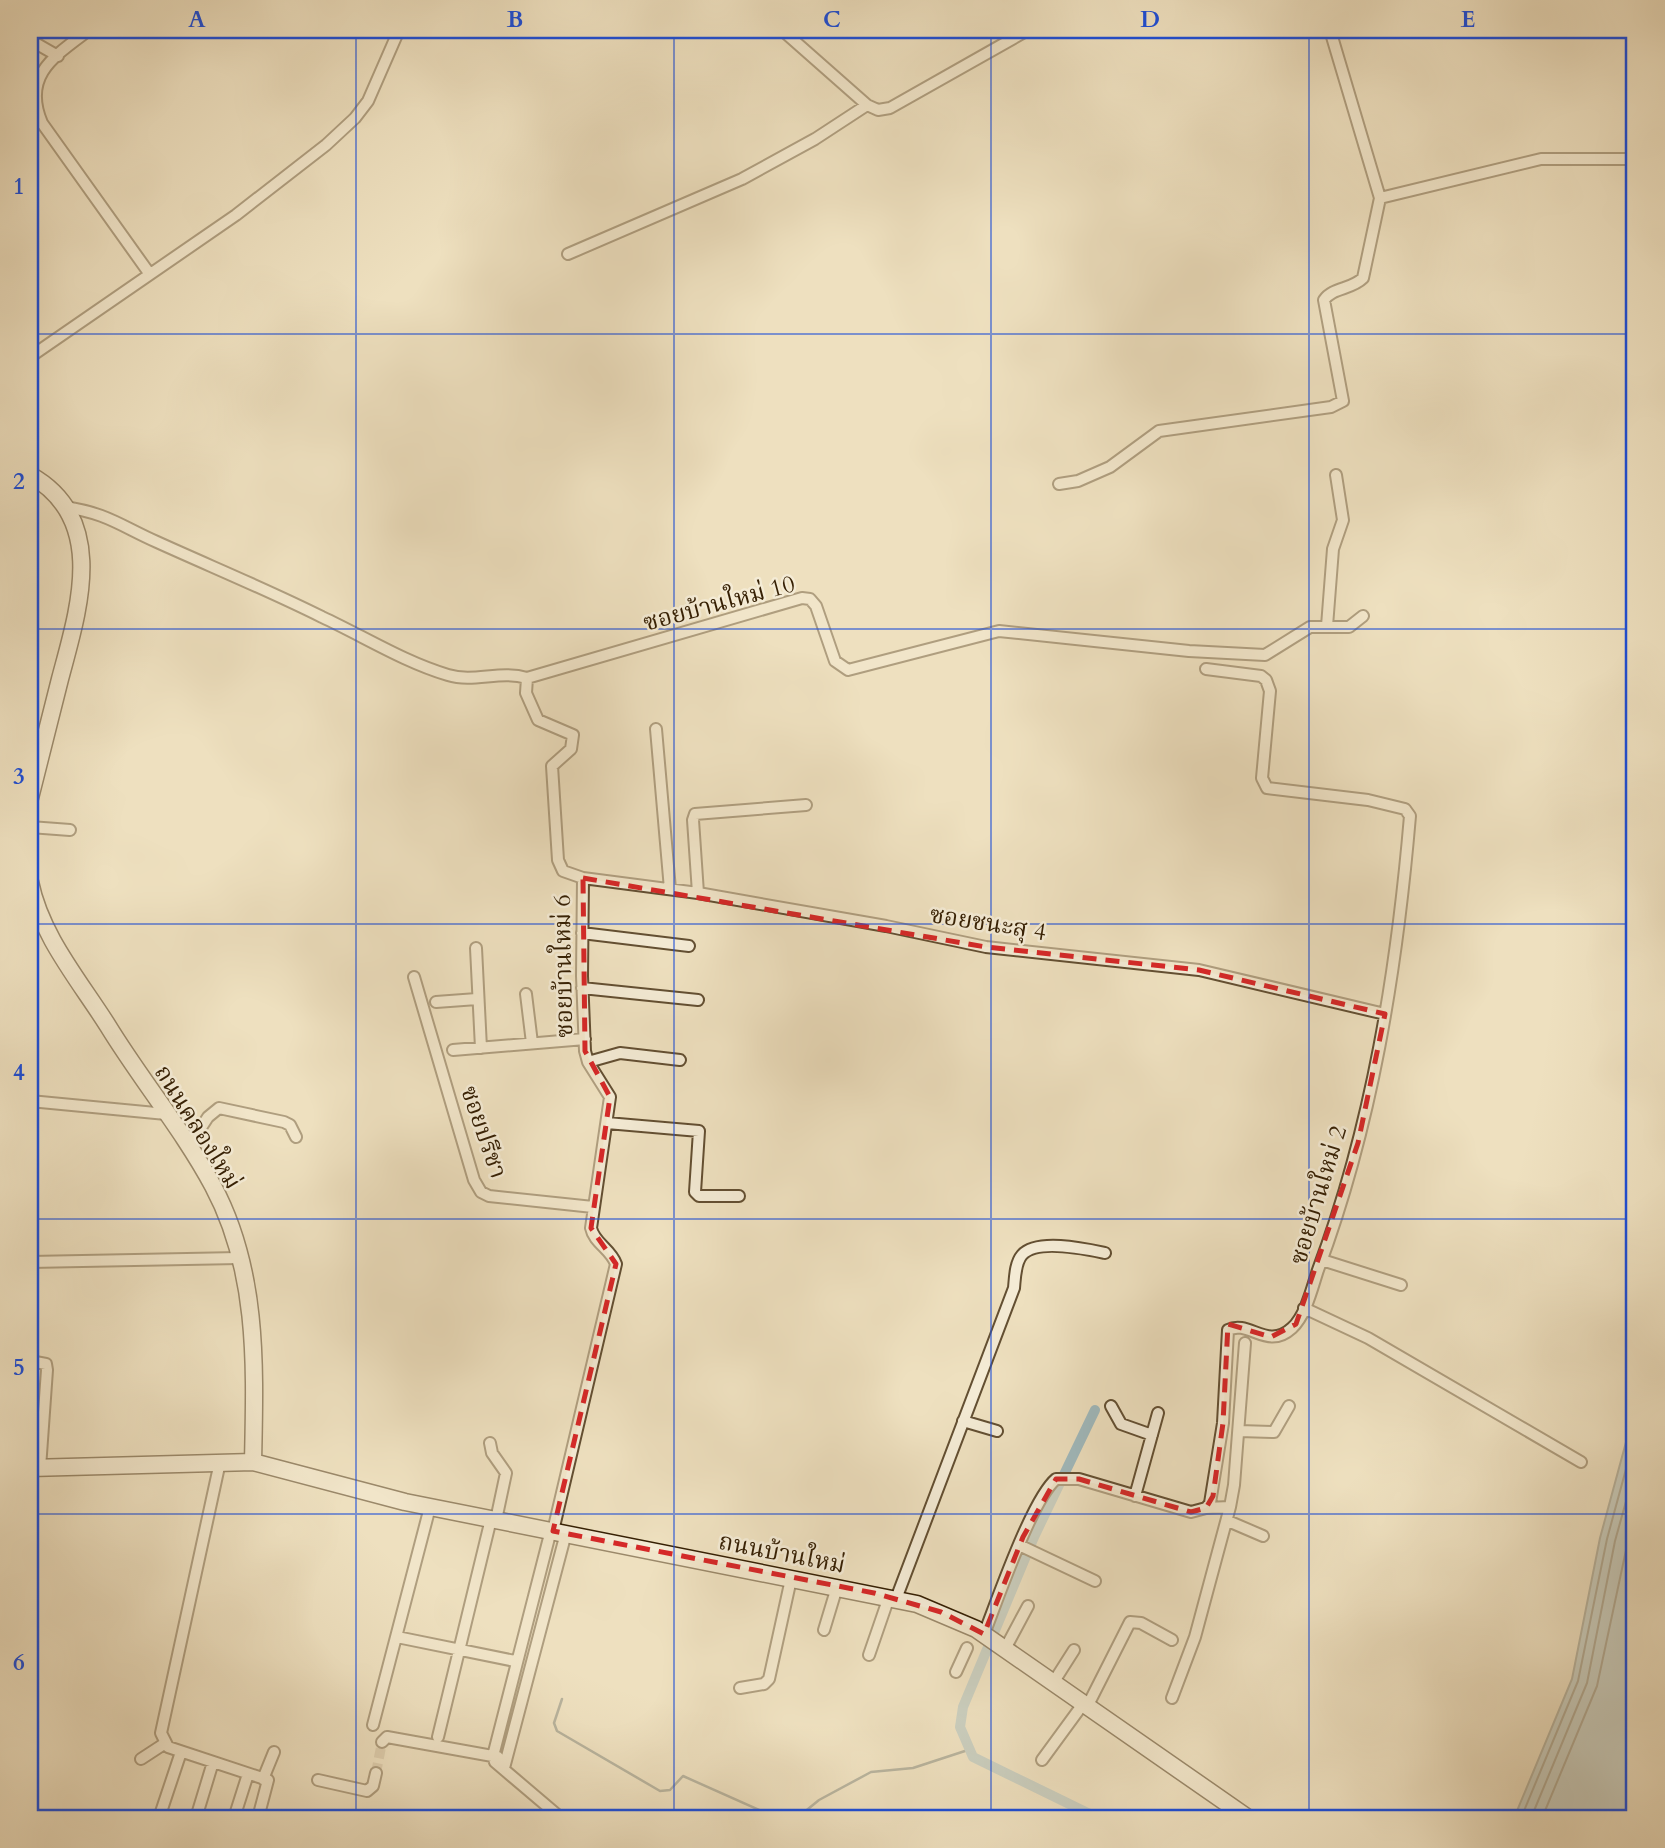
<svg xmlns="http://www.w3.org/2000/svg" width="1665" height="1848" font-family="Cardo,'Noto Serif Thai',serif">
<style>
.water{fill:#a0babe;stroke:#757c73;stroke-width:2}
.lines{fill:none;stroke-linecap:round;stroke-linejoin:round}
.shore{stroke:#6a6c60;stroke-width:2}
.stream{stroke:#757c73;stroke-width:2.5}
.canal{stroke:#a0babe;stroke-width:10}
.street-tunnel{stroke:#c9b999;stroke-width:10;stroke-dasharray:10 5;stroke-linecap:butt}
.street-casing{stroke:#634f32;stroke-width:14}
.secondary-casing{stroke:#351f03;stroke-width:19}
.street{stroke:#f4ebd5;stroke-width:10}
.secondary{stroke:#f4ebd5;stroke-width:16}
.marked{fill:none;stroke:#d62828;stroke-width:5;stroke-dasharray:14 9;stroke-linejoin:round}
.grid{fill:none;stroke:#1d4ed8;stroke-width:2;stroke-opacity:0.55}
.labels{text-anchor:middle;stroke-width:5;stroke-linejoin:round;paint-order:stroke}
.street-label{font-size:24px;fill:#351f03;stroke:#f4ebd5}
.neatline{fill:none;stroke:#1d4ed8;stroke-width:2.5}
.grid-label{font-size:23px;text-anchor:middle;font-weight:bold;fill:#1d4ed8}
</style>
<rect width="100%" height="100%" fill="#eee0bf"/>
<filter id="stains"><feTurbulence type="fractalNoise" baseFrequency=".00286" numOctaves="4"/><feColorMatrix values="0 0 0 0 .2 0 0 0 0 .09 0 0 0 0 .02 0 0 0 .5 -.17"/></filter>
<radialGradient id="worn" r=".72"><stop offset=".6" stop-color="#630" stop-opacity="0"/><stop offset="1" stop-color="#630" stop-opacity=".3"/></radialGradient>
<path class="water" d="M1635 1409V1818H1514L1572 1679 1600 1538Z"/>
<g class="lines">
<path class="shore" d="M1521 1818 1578 1681 1607 1539 1635 1436
M1531 1818 1587 1683 1615 1541 1635 1469
M1542 1818 1597 1686 1635 1508"/>
<path class="stream" d="M562 1699 554 1723 557 1731 660 1791 670 1790 683 1776 777 1818
M797 1818 819 1800 871 1772 913 1768 968 1750"/>
<path class="canal" d="M30 49 44 30
M1095 1410 1034 1537 963 1707 960 1727 973 1757 1098 1818"/>
<path class="street-tunnel" d="M376 1773 382 1742"/>
<defs>
<path id="street" d="M89 30C53 57 22 76 42 123L149 273
M782 30 867 105 878 110 890 108 1028 30
M30 40 58 56
M1380 198 1541 159H1633
M568 254 742 179 815 139 867 105
M30 357 236 215 326 145 355 118 368 101 399 30
M1059 484 1078 481 1110 467 1159 431 1331 407 1343 401 1324 300C1333 287 1351 290 1363 278L1380 198 1330 30
M63 507C105 512 121 526 157 542 212 567 268 590 322 617 363 636 404 662 448 675 474 683 500 670 527 678L802 598 810 599 816 606 835 661 848 670 999 631 1189 651 1265 655 1310 627H1349L1363 616
M1327 626 1333 549 1343 520 1336 475
M527 678 526 693 538 720 573 735 571 749 552 766 558 860 563 871 583 878 582 976 585 1051 588 1062 610 1097 591 1228C594 1243 611 1249 616 1264L553 1531
M656 729 670 889
M30 827 70 830
M583 878 698 893 886 926 986 947 1199 970 1385 1014
M698 893 693 820 695 814 806 805
M582 933 689 946
M476 948 481 1048
M414 977 474 1180 481 1192 489 1196 593 1207
M582 988 698 1000
M526 994 532 1043
M436 1002 477 999
M453 1050 585 1039
M588 1062 620 1053 680 1060
M30 1101 166 1114
M607 1123 699 1131 695 1192 699 1196H739
M189 1146 208 1117 219 1108 284 1122 290 1125 296 1137
M1322 1260 1401 1285
M30 1262 239 1258
M1304 1308 1368 1338 1581 1462
M30 1361 46 1364 47 1370 40 1468
M1111 1406 1121 1424 1152 1435
M963 1421 997 1431
M1239 1431 1274 1432 1289 1406
M490 1443 492 1453 506 1473 496 1520
M220 1462 161 1733 168 1747 268 1780 258 1818
M1135 1496 1158 1413
M1206 1508 1230 1507 1234 1485 1245 1343
M1228 1521 1263 1536
M551 1530 493 1756 495 1762 561 1818
M1019 1545 1095 1581
M896 1599 1014 1288C1015 1278 1015 1263 1022 1255 1037 1238 1086 1249 1105 1253
M824 1630 837 1587
M984 1634C997 1601 1032 1499 1056 1479H1079L1191 1512 1206 1508 1210 1503 1223 1423 1228 1330C1249 1319 1267 1351 1292 1328 1306 1315 1312 1288 1318 1270 1372 1126 1397 969 1410 816L1405 809 1368 800 1267 788 1262 778 1270 691 1266 680 1261 676 1206 669
M397 1637 515 1661
M1005 1649 1028 1606
M869 1655 889 1597
M956 1672 967 1648
M1053 1683 1074 1650
M740 1688 764 1684 769 1679 791 1579
M1172 1698 1195 1637 1230 1507
M1087 1707 1130 1622 1141 1623 1172 1640
M373 1725 430 1507
M438 1737 491 1519
M382 1742 387 1737 498 1757
M141 1759 164 1744
M1042 1760 1083 1704
M504 1768 566 1533
M263 1779 274 1752
M318 1780 367 1791 373 1786 376 1773
M159 1818 181 1752
M196 1818 213 1762
M234 1818 248 1774"/>
<path id="secondary" d="M30 475C109 519 78 611 60 679 50 718 40 758 30 798
M30 882C41 936 79 980 108 1026 141 1080 183 1130 213 1186 259 1272 255 1368 253 1462
M30 1468 253 1462 405 1502 917 1604 976 1629 1248 1818"/>
</defs>
<use href="#street" class="street-casing"/>
<use href="#secondary" class="secondary-casing"/>
<use href="#street" class="street"/>
<use href="#secondary" class="secondary"/>
</g>
<path d="M0 0H1665V1848H0ZM583 878 986 947 1199 970 1385 1014 1358 1143 1296 1324 1271 1337 1228 1324 1223 1423 1213 1496 1206 1508 1191 1512 1079 1479H1056L1023 1537 984 1634 941 1612 874 1593 553 1531 616 1264 591 1228 610 1097 585 1051Z" fill="#eee0bf" fill-opacity=".55" fill-rule="evenodd"/>
<path class="marked" d="M583 878 986 947 1199 970 1385 1014 1358 1143 1296 1324 1271 1337 1228 1324 1223 1423 1213 1496 1206 1508 1191 1512 1079 1479H1056L1023 1537 984 1634 941 1612 874 1593 553 1531 616 1264 591 1228 610 1097 585 1051Z"/>
<path class="grid" d="M356 30V1818M674 30V1818M991 30V1818M1309 30V1818M30 334H1635M30 629H1635M30 924H1635M30 1219H1635M30 1514H1635"/>
<g class="labels">
<g class="street-label">
<text transform="translate(719 603) rotate(-15)" y="8">ซอยบ้านใหม่ 10</text>
<text transform="translate(988 923) rotate(9)" y="8">ซอยชนะสุ 4</text>
<text transform="translate(563 966) rotate(-91)" y="8">ซอยบ้านใหม่ 6</text>
<text transform="translate(198 1127) rotate(58)" y="8">ถนนคลองใหม่</text>
<text transform="translate(484 1132) rotate(71)" y="8">ซอยปรีชา</text>
<text transform="translate(1318 1195) rotate(-73)" y="8">ซอยบ้านใหม่ 2</text>
<text transform="translate(782 1553) rotate(11)" y="8">ถนนบ้านใหม่</text>
</g>
</g>
<rect width="1665" height="1848" fill="none" stroke="#eee0bf" stroke-width="77"/>
<rect x="38" y="38" width="1588" height="1772" class="neatline"/>
<g class="grid-label">
<text x="197" y="27">A</text>
<text x="515" y="27">B</text>
<text x="832" y="27">C</text>
<text x="1150" y="27">D</text>
<text x="1468" y="27">E</text>
<text x="19" y="194">1</text>
<text x="19" y="489">2</text>
<text x="19" y="784">3</text>
<text x="19" y="1080">4</text>
<text x="19" y="1375">5</text>
<text x="19" y="1670">6</text>
</g>
<rect width="100%" height="100%" filter="url(#stains)"/>
<rect width="100%" height="100%" fill="url(#worn)"/>
</svg>
